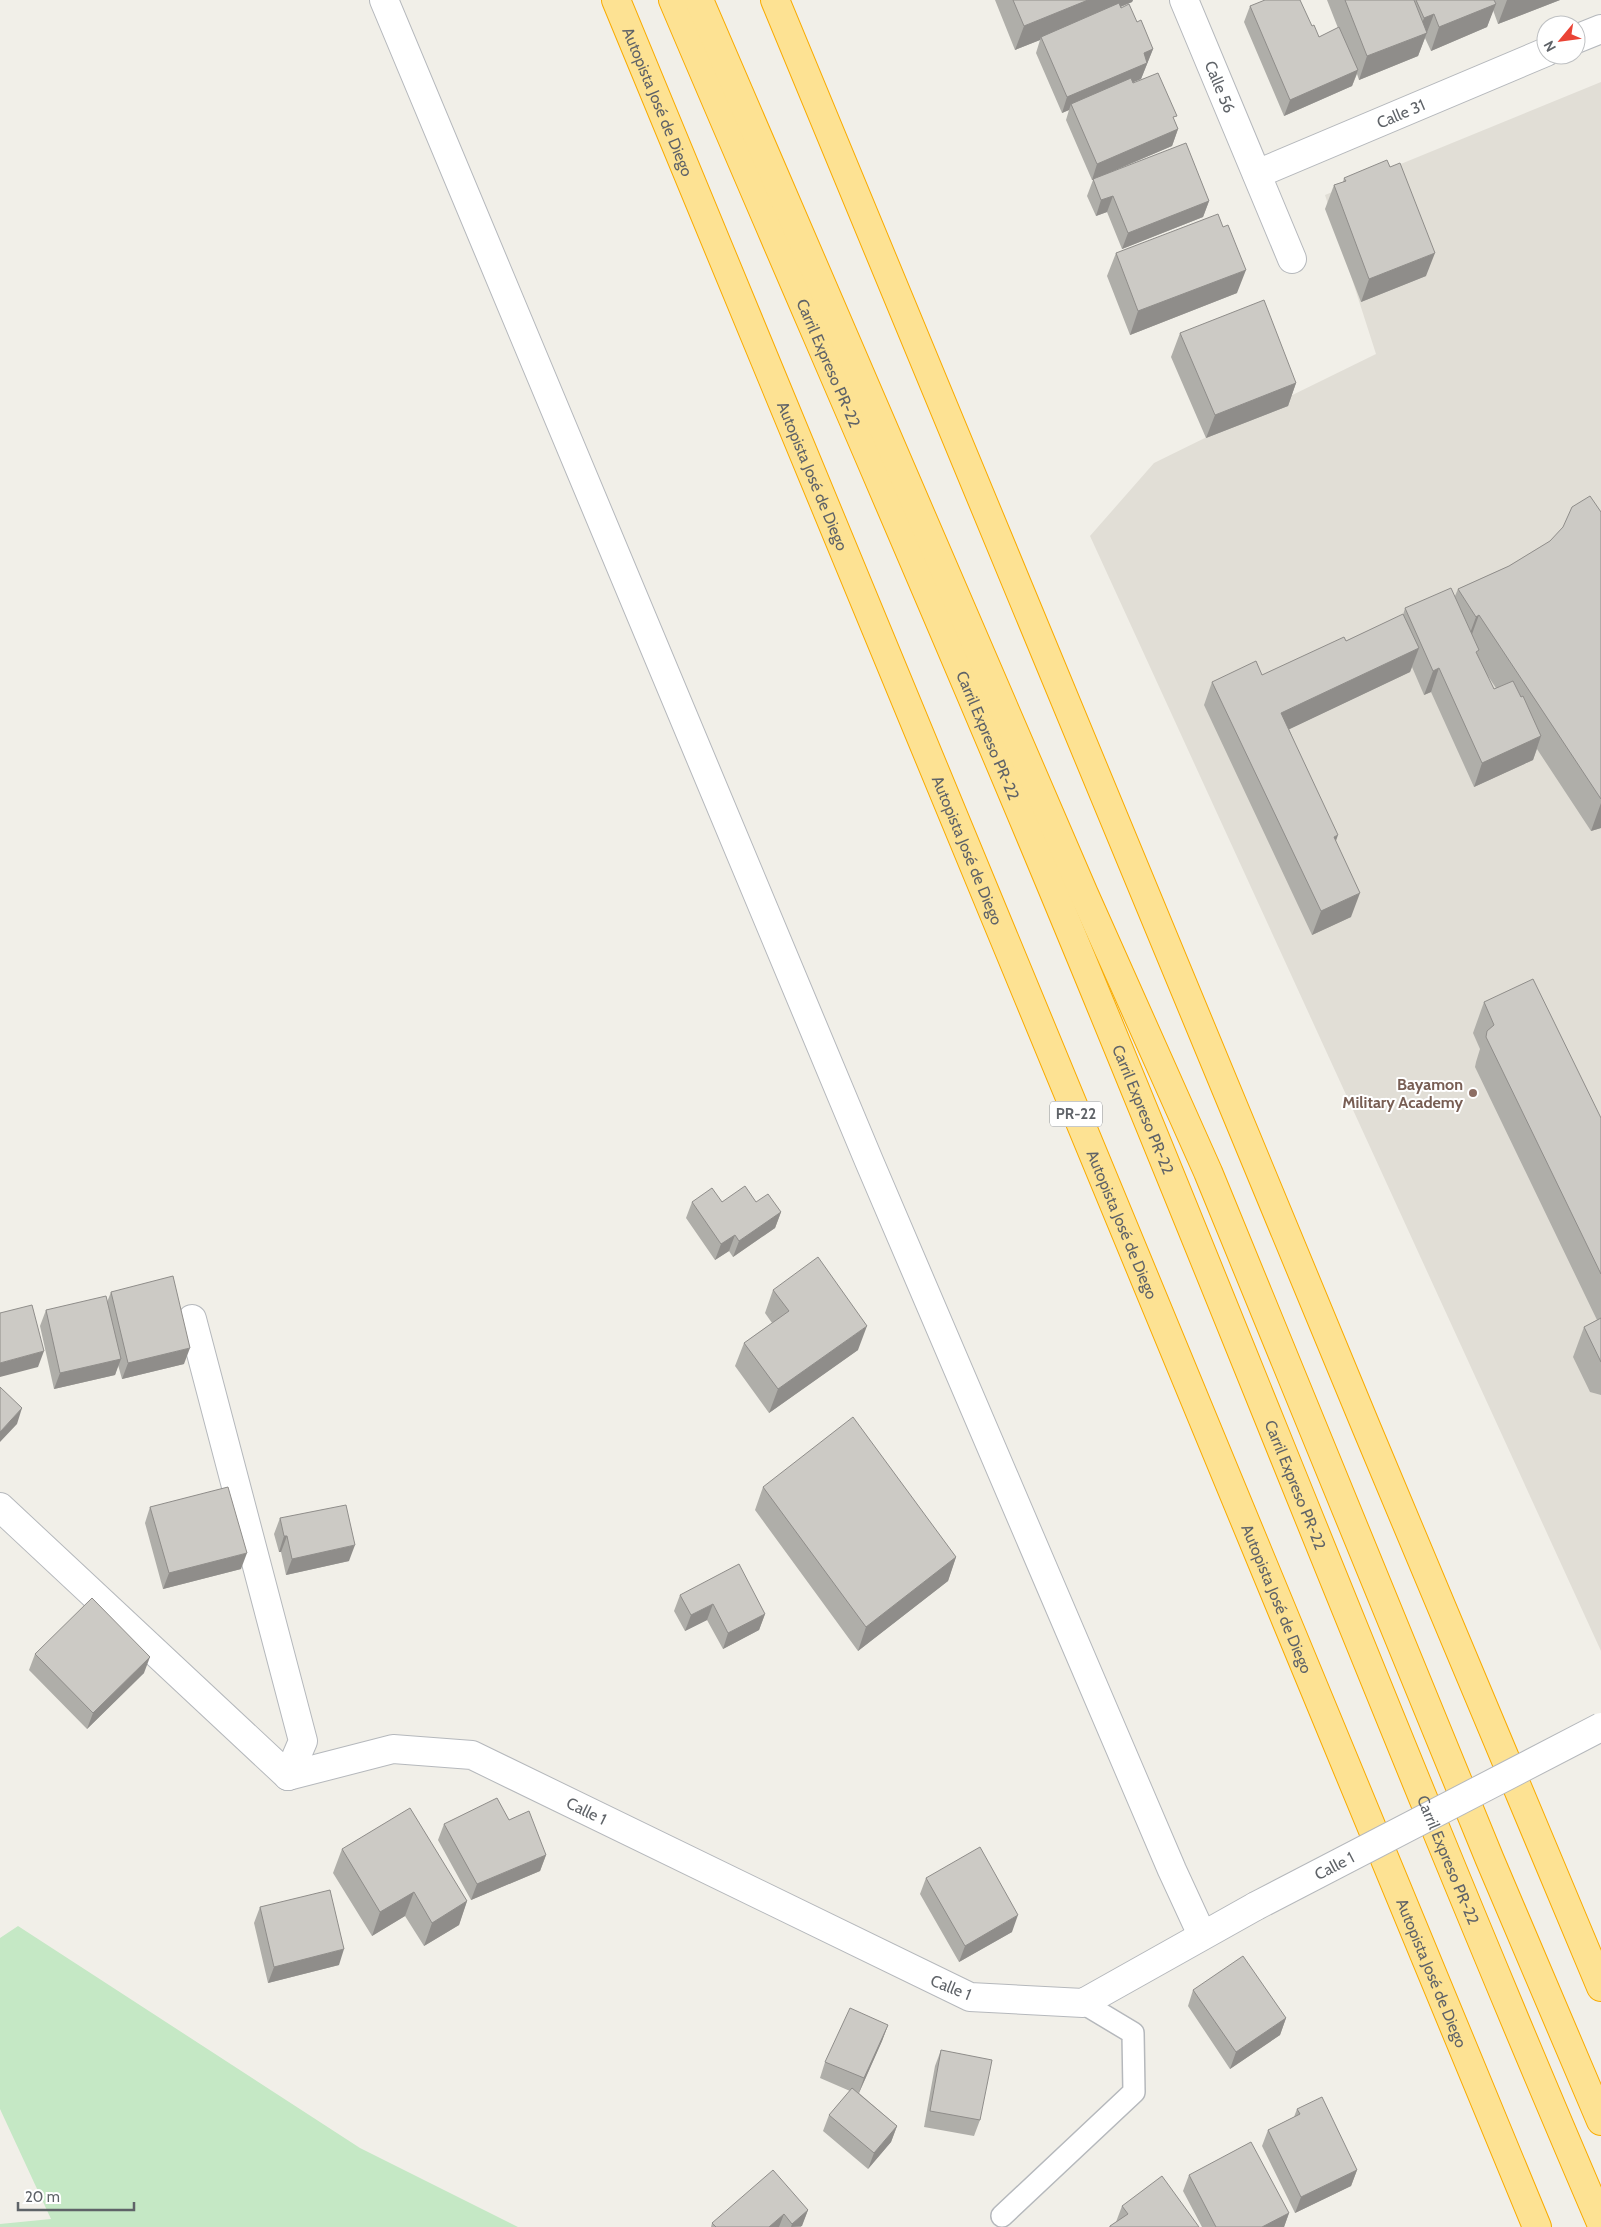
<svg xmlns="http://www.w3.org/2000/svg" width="1601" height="2227" font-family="Cabin,sans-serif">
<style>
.education{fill:#e1ded6}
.green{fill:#c5e8c5}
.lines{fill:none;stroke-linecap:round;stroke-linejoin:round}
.service-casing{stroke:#b5b8bc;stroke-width:24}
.minor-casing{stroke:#b5b8bc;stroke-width:30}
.motorway-casing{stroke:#f9ab00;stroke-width:30}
.service{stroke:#fff;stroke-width:21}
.minor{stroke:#fff;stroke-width:28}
.motorway{stroke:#fde293;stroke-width:28}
.minor-bridge-casing{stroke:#b5b8bc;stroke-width:30;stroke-linecap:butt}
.minor-bridge{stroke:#fff;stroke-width:28}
.wall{fill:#afaea9;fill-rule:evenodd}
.shaded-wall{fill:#8f8d8a}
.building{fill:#cccac5;stroke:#8f8d8a}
.education-dot{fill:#8d6e63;stroke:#fff;stroke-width:2}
.labels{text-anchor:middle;stroke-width:4;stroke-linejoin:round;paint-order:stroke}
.shield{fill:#fff;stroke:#8f9295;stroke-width:1}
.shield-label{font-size:15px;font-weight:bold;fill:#5f6368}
.street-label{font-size:16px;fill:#5f6368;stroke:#fff}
.education-label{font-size:16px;font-weight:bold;fill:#785e54;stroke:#fff;text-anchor:end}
</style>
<rect width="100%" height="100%" fill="#f1efe8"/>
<path class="education" d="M1601 82V1651L1090 536 1154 463 1376 354 1325 195Z"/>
<path class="green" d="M18 1926 360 2148 518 2227H0V2224L51 2219 0 2109V1938Z"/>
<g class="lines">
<defs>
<path id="service" d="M1002 2216 1134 2092 1133 2033 1083 2003"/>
<g id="minor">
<path d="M384 0 869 1161 1172 1870 1202 1935"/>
<path id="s1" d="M1184 0 1292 259"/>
<path d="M1576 39 1601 29"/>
<path id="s2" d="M1257 174 1546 52"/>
<path d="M192 1319 303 1741 288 1776"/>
<path d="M0 1507 288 1776"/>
<path id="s3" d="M288 1776 393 1749 472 1755 970 1997 1083 2003 1256 1906"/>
</g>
<g id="motorway">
<path id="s4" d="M616 0 1537 2227"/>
<path id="s5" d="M673 0C801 301 933 600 1058 902 1241 1342 1413 1786 1601 2223"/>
<path d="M699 0 1084 894 1208 1172 1490 1860 1601 2121"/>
<path d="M775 0 1367 1429 1601 1987"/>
</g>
</defs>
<use href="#service" class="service-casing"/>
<use href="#minor" class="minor-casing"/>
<use href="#motorway" class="motorway-casing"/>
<use href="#service" class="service"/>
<use href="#minor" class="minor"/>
<use href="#motorway" class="motorway"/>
<defs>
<g id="minor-bridge">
<path id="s6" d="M1256 1906 1601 1727"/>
</g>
</defs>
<use href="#minor-bridge" class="minor-bridge-casing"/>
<use href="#minor-bridge" class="minor-bridge"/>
</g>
<path class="wall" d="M995 0H1133L1132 2 1121 7 1137 22 1153 49 1141 79 1133 82 1175 122 1178 129 1172 146 1102 176 1209 201 1203 217 1122 249 1107 212 1096 216 1087 196 1093 180H1092L1066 120 1069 110 1062 113 1036 53 1040 40 1015 50Z
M1327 0H1560L1498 24 1493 10 1487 27 1431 51 1425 38 1418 56 1359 80 1357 74 1352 86 1284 116 1244 22 1250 6 1312 26 1319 37 1338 28Z
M1344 178 1426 276 1361 302 1325 209 1334 185 1343 182Z
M1223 227 1237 293 1130 335 1107 276 1116 253Z
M1180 333 1296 383 1288 406 1206 438 1171 357Z
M1601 512V828L1591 831 1537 749 1533 760 1474 787 1431 692 1424 695 1412 667 1410 672 1289 729 1336 842 1351 917 1312 935 1204 705 1212 682 1262 675 1346 641 1403 615 1405 608 1455 596 1458 589 1509 566ZM1484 670 1496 688 1494 689Z
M1484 1002 1601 1118V1395L1590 1392 1573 1357 1584 1327 1597 1320 1475 1067 1476 1062 1480 1049 1473 1033Z
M692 1202H756L781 1212 775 1228 733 1257 729 1251 715 1260 686 1218Z
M773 1290 858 1350 769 1413 735 1366 744 1343 772 1323 765 1313Z
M111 1292 184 1364 122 1379 118 1365 115 1375 54 1389 40 1326 46 1310 107 1302Z
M763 1487 956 1557 948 1581 858 1651 755 1510Z
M150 1507 241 1569 163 1589 145 1523Z
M280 1518 349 1561 286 1575 281 1552H279L274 1534Z
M680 1595 765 1614 759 1630 723 1649 707 1620 685 1631 674 1611Z
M35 1654 144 1673 87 1729 29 1670Z
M509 1820 546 1855 540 1871 471 1900 438 1840 444 1824Z
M342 1849 467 1901 459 1925 424 1946 405 1916 372 1936 333 1873Z
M926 1878 1012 1932 959 1962 920 1894Z
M260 1907 339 1965 268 1983 254 1923Z
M1193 1990 1286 2018 1280 2035 1230 2069 1188 2006Z
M888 2025 882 2041 859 2093 897 2126 891 2142 868 2169 823 2131 829 2115 850 2091 820 2078 825 2062Z
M941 2050 980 2120 974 2136 924 2127 935 2066Z
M1297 2109 1357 2170 1351 2186 1295 2213 1262 2146 1268 2130 1294 2117Z
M1189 2175 1289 2213 1284 2227H1202L1183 2191Z
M1122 2206 1199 2227H1109L1116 2222Z
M808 2210 801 2227H711L712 2223Z"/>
<path class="shaded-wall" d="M1088 0H1133L1132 2 1042 39 1041 37 1040 40 1015 50 1024 26Z
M1507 0H1560L1498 24Z
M1496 4 1487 27 1431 51 1439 27Z
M1434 14 1418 56 1359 80 1367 56 1417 37 1424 18Z
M1153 49 1141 79 1073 108 1071 104 1069 110 1062 113 1067 97 1144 53Z
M1358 70 1352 86 1284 116 1290 100Z
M1178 129 1172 146 1092 180 1097 164Z
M1113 196 1107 212 1096 216 1101 200Z
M1209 201 1203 217 1122 249 1128 233Z
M1435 253 1426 276 1361 302 1369 279Z
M1246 270 1237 293 1130 335 1138 311Z
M1296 383 1288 406 1206 438 1215 415Z
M1479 615 1468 645 1465 647 1476 617Z
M1419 648 1410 672 1273 737 1281 713Z
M1439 668 1431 692 1424 695 1433 671Z
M1541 736 1533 760 1474 787 1482 763Z
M1601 803V828L1591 831Z
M1338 835 1330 858 1334 837Z
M1360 893 1351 917 1312 935 1321 911Z
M781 1212 775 1228 733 1257 739 1241Z
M735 1235 729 1251 715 1260 721 1244Z
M867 1326 858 1350 769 1413 778 1389Z
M190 1348 184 1364 122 1379 128 1363Z
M44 1351 38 1367 0 1377V1363Z
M121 1359 115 1375 54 1389 60 1373Z
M22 1408 17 1424 0 1442V1432Z
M284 1536H287L281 1552H279Z
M355 1545 349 1561 286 1575 292 1559Z
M247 1553 241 1569 163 1589 169 1573Z
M956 1557 948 1581 858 1651 866 1627Z
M713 1604 707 1620 685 1631 691 1615Z
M765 1614 759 1630 723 1649 728 1633Z
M150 1657 144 1673 87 1729 93 1713Z
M546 1855 540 1871 471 1900 477 1884Z
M414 1892 405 1916 372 1936 380 1912Z
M467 1901 459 1925 424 1946 432 1923Z
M1018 1915 1012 1932 959 1962 965 1946Z
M344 1949 339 1965 268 1983 274 1967Z
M1286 2018 1280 2035 1230 2069 1236 2052Z
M888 2025 882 2041 858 2095 864 2078Z
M897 2126 891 2142 868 2169 874 2153Z
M1357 2170 1351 2186 1295 2213 1301 2197Z
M808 2210 802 2226 791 2227 792 2224Z
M1289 2213 1284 2227H1262Z
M784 2214 779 2227H769Z"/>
<path class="building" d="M1013 0H1088L1024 26Z
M1265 0H1300L1312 26 1314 25 1319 37 1339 27 1358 70 1290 100 1250 6Z
M1345 0H1414L1427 33 1367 56Z
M1416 0H1494L1496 4 1439 27 1434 14 1424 18Z
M1119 3 1121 8 1129 4 1137 22 1141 20 1153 49 1144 53 1147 63 1067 97 1041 37Z
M1158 73 1177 116 1173 117 1178 129 1097 164 1071 104 1131 78 1133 83Z
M1186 143 1209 201 1128 233 1113 196 1101 200 1093 179Z
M1387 160 1390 167 1400 163 1435 253 1369 279 1334 185 1346 181 1344 178Z
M1218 214 1223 227 1228 225 1246 270 1138 311 1116 253Z
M1264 300 1296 383 1215 415 1180 333Z
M1590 496 1601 512V799L1479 615 1476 617 1458 589 1509 566 1550 541 1563 527 1572 507Z
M1451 588 1479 650 1476 652 1494 689 1513 681 1521 697 1523 696 1541 736 1482 763 1439 668 1433 671 1405 608Z
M1403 614 1419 648 1281 713 1338 835 1334 837 1360 893 1321 911 1212 682 1256 661 1262 675 1344 637 1346 641Z
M1533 979 1601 1118V1274L1486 1037 1487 1031 1494 1025 1484 1002Z
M745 1186 756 1202 768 1194 781 1212 739 1241 735 1235 721 1244 692 1202 712 1188 722 1202Z
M818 1257 867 1326 778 1389 744 1343 789 1311 773 1290Z
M173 1276 190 1348 128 1363 111 1292Z
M106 1296 121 1359 60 1373 46 1310Z
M32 1305 44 1351 0 1363V1313Z
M1601 1318V1362L1584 1327Z
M0 1387 22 1408 0 1432Z
M853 1417 956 1557 866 1627 763 1487Z
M228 1487 247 1553 169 1573 150 1507Z
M346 1505 355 1545 292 1559 287 1536H284L280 1518Z
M739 1564 765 1614 728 1633 713 1604 691 1615 680 1595Z
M92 1598 150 1657 93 1713 35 1654Z
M497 1798 509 1820 529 1811 546 1855 477 1884 444 1824Z
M410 1808 467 1901 432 1923 414 1892 380 1912 342 1849Z
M980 1847 1018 1915 965 1946 926 1878Z
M330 1890 344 1949 274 1967 260 1907Z
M1243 1956 1286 2018 1236 2052 1193 1990Z
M850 2008 888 2025 864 2078 825 2062Z
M941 2050 992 2060 980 2120 930 2111Z
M852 2088 897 2126 874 2153 829 2115Z
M1322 2097 1357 2170 1301 2197 1268 2130 1300 2114 1297 2109Z
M1251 2142 1289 2213 1262 2227H1216L1189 2175Z
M773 2170 808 2210 792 2224 784 2214 769 2227H716L712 2223Z
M1162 2176 1199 2227H1110V2226L1128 2214 1122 2206Z"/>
<circle class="education-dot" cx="1473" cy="1093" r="5"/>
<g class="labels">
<rect class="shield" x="1050" y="1101.5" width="52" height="25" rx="4"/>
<g class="shield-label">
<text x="1076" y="1119">PR-22</text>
</g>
<g class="street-label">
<text dy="6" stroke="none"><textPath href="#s1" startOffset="94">Calle 56</textPath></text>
<text dy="6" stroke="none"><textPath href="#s4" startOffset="110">Autopista José de Diego</textPath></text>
<text dy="6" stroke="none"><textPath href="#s2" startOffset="156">Calle 31</textPath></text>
<text dy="6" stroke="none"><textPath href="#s5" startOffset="395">Carril Expreso PR-22</textPath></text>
<text dy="6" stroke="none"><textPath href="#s4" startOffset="515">Autopista José de Diego</textPath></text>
<text dy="6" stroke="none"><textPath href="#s5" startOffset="800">Carril Expreso PR-22</textPath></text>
<text dy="6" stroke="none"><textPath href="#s4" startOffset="920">Autopista José de Diego</textPath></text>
<text dy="6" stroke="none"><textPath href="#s5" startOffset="1205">Carril Expreso PR-22</textPath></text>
<text dy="6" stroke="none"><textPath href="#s4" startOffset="1325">Autopista José de Diego</textPath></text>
<text dy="6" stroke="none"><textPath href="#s5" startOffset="1610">Carril Expreso PR-22</textPath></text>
<text dy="6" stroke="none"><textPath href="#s4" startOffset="1730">Autopista José de Diego</textPath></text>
<text dy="6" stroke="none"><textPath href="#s3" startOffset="315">Calle 1</textPath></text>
<text dy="6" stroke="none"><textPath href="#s5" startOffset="2015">Carril Expreso PR-22</textPath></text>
<text dy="6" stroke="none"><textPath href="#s6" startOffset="88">Calle 1</textPath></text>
<text dy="6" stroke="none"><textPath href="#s4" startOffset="2135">Autopista José de Diego</textPath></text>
<text transform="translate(951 1987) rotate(22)" y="6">Calle 1</text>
</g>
<g class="education-label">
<text x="1463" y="1090">Bayamon<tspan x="1463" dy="18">Military Academy</tspan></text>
</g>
</g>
<g transform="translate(1561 40) rotate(241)"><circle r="24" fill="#ffffff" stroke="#bfc1c3"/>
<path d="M0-4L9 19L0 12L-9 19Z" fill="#ea4335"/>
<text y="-8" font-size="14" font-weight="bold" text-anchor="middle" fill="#5f6368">N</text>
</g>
<path d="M18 2202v8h116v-8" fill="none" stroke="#5f6368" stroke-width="2.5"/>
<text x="25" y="2202" font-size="15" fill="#5f6368" stroke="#ffffff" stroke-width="4" paint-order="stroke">20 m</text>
</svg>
